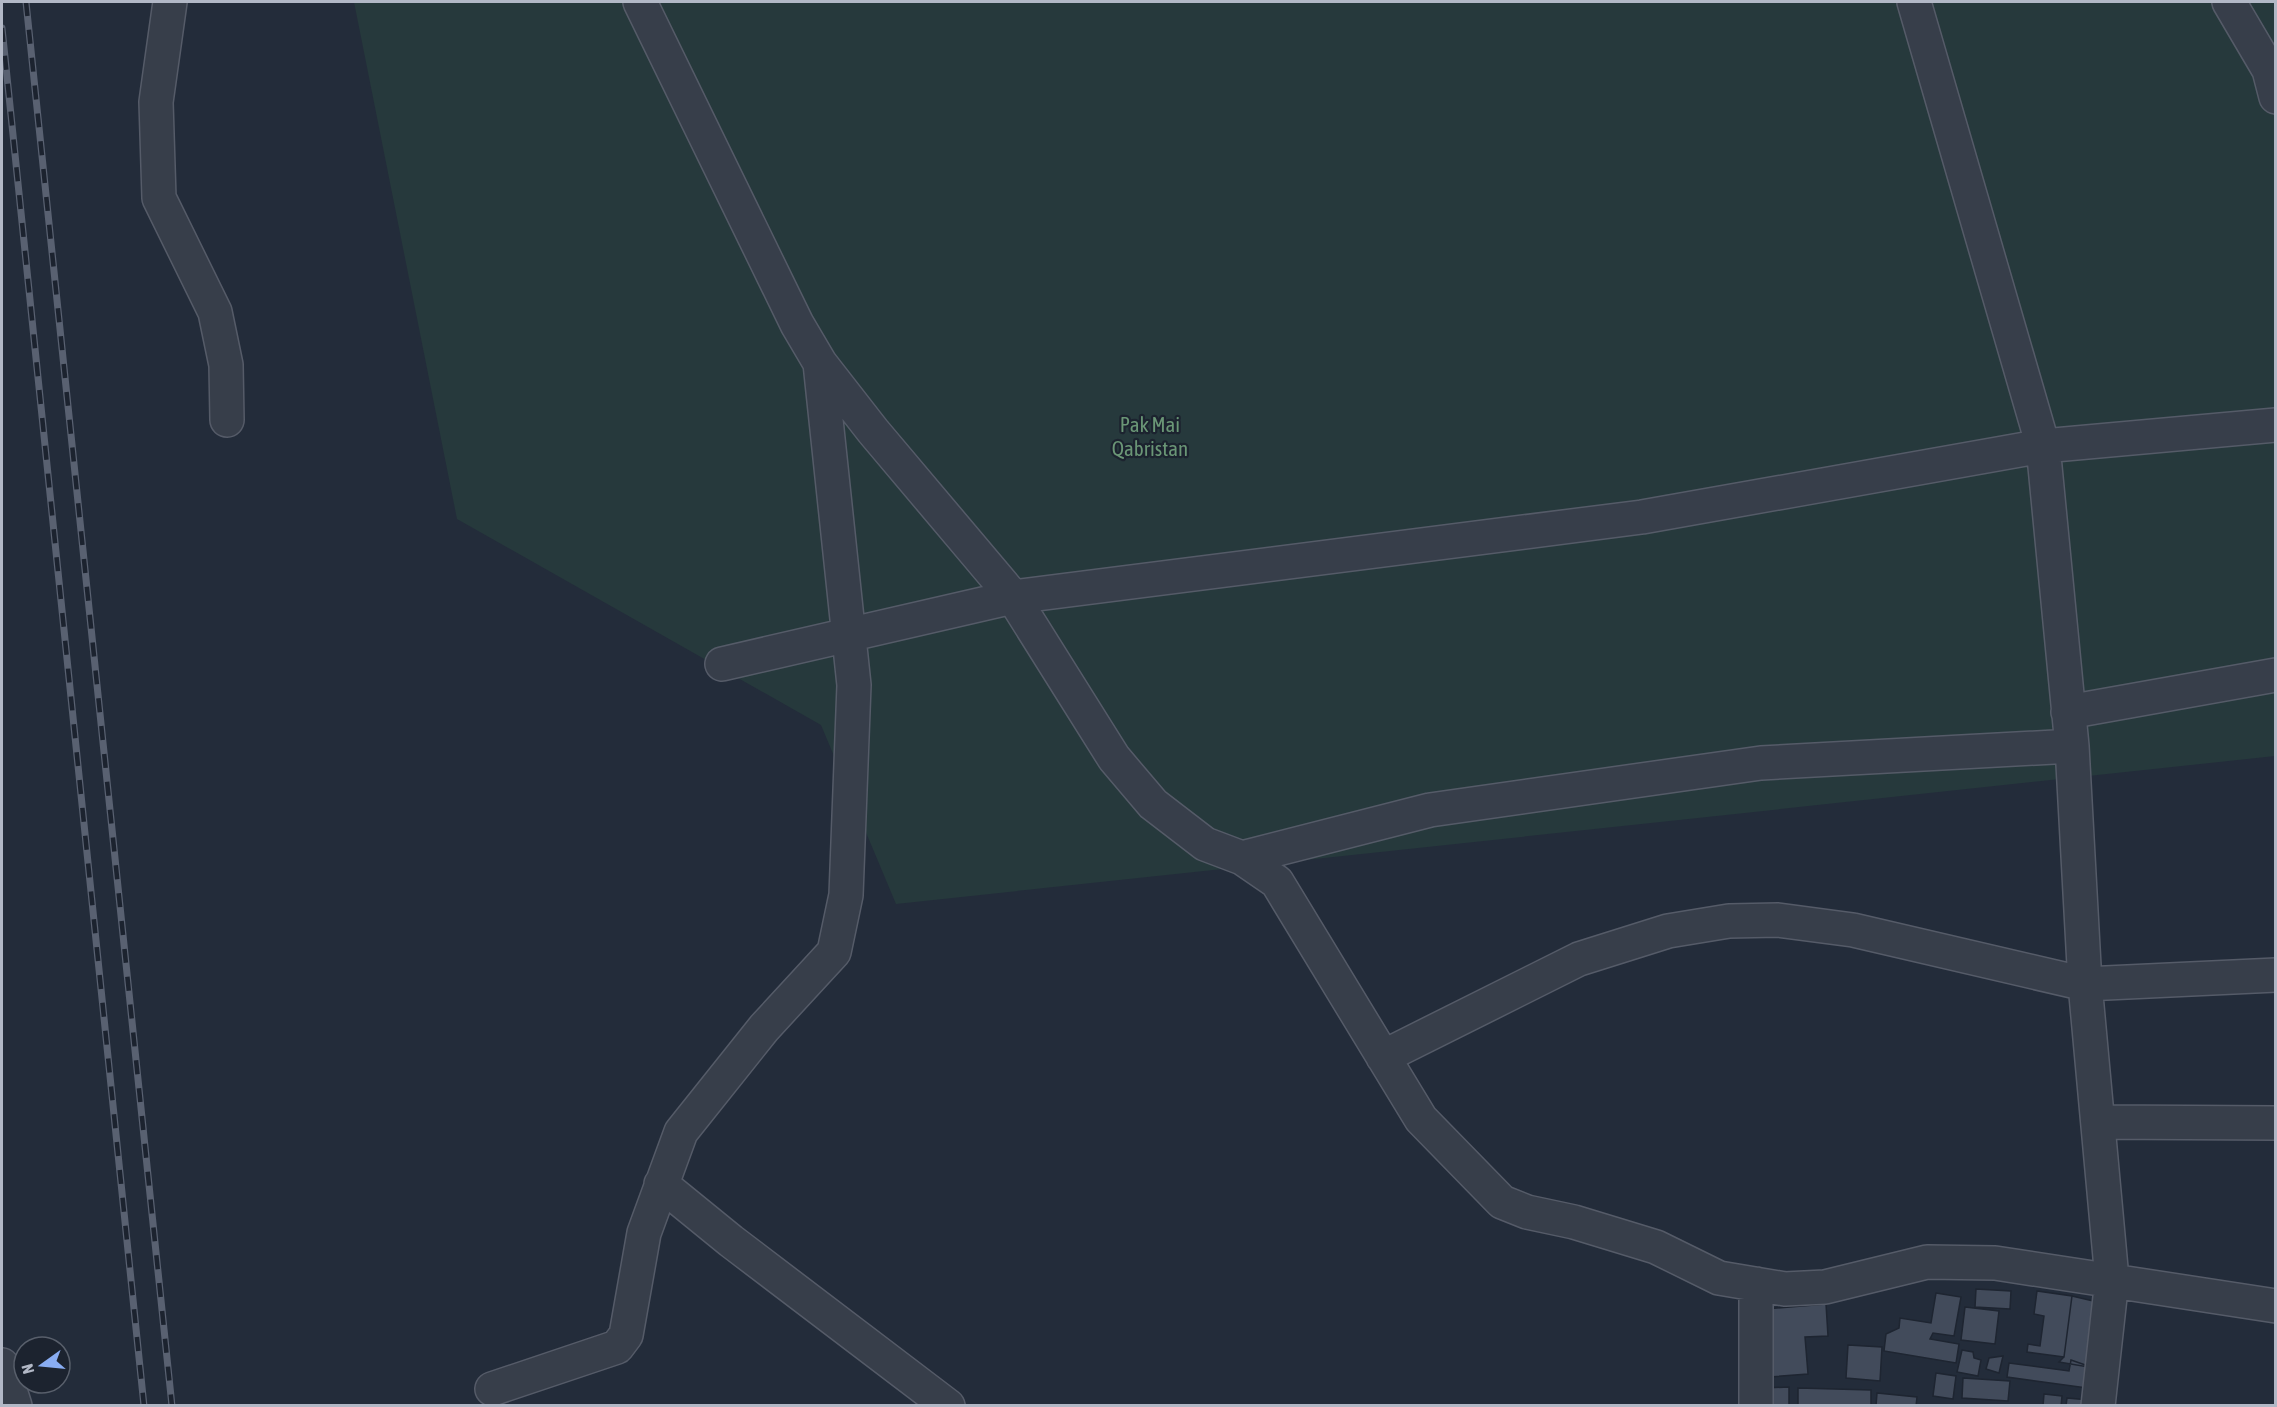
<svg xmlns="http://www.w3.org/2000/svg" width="2277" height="1407" font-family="'Asap Condensed',sans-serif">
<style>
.green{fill:#26393c}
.building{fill:#424b5b;stroke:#1e2531;stroke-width:1.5}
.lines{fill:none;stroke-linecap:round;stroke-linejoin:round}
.minor-casing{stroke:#555b68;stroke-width:36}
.minor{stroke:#373e4a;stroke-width:33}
.rail-casing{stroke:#596171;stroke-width:7}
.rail{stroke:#1c232f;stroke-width:4.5;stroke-dasharray:14;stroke-linecap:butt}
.labels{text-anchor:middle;stroke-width:4.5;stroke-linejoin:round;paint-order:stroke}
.park-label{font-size:21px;fill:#6a9676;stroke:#1c232f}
</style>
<rect width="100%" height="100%" fill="#232c3a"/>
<path class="green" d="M354 2H2275V756L896 904 821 725 457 519Z"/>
<path class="building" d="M1976 1289 2011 1291 2010 1309 1975 1307Z
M2037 1291 2072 1296 2064 1357 2027 1352 2028 1344 2040 1346 2044 1316 2034 1314Z
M1936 1293 1961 1297 1954 1336 1933 1333 1930 1339 1959 1344 1956 1363 1884 1351 1886 1334 1899 1328 1900 1318 1931 1323Z
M2072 1296 2106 1304 2094 1368 2059 1362 2064 1357Z
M1826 1304 1828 1336 1805 1337 1808 1374 1770 1377 1765 1309Z
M1965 1307 1999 1311 1995 1344 1961 1340Z
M1848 1345 1882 1347 1880 1381 1846 1378Z
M1962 1350 1973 1352 1974 1358 1981 1360 1978 1376 1957 1372Z
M2003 1356 1999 1373 1986 1369 1989 1358Z
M2071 1360 2094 1368 2087 1388 2007 1377 2009 1363 2069 1371Z
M1936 1373 1956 1376 1953 1399 1933 1396Z
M1963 1378 2010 1381 2008 1401 1962 1398Z
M1789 1387V1406H1765L1764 1388Z
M1798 1388 1871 1390V1406H1798Z
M1877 1393 1917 1397 1916 1406H1876Z
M2044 1394 2062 1396 2061 1406H2043Z
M2067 1398 2089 1400 2088 1406H2066Z"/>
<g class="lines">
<defs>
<path id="minor" d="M170 2 156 102 159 198 215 312 226 365 227 420
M640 2 797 324 820 363 873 431 1013 597 1114 758 1153 804 1205 844 1242 858 1277 882 1421 1119 1502 1202 1527 1212 1574 1222 1656 1247 1719 1278 1785 1289 1825 1287 1927 1262 1995 1263 2276 1306
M1914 2 2043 446 2072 746 2085 984 2112 1279 2098 1406
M2229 2 2269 70 2276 97
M722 664 1013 597 1642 517 2043 446 2276 425
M2068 712 2276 675
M1242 858 1430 810 1761 763 2072 746
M1383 1057 1579 959 1668 931 1729 921 1778 920 1853 930 2085 984 2276 975
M2099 1122 2276 1123
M661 1184 731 1241 948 1406
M1756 1284V1406
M2 1365 15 1406
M492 1389 617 1347 626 1335 644 1233 681 1132 764 1028 834 952 846 895 854 685 820 363"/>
</defs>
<use href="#minor" class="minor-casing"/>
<use href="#minor" class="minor"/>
<defs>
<path id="rail" d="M26 2 172 1406
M2 28 144 1406"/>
</defs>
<use href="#rail" class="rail-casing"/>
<use href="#rail" class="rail"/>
</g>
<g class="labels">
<g class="park-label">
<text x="1150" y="432">Pak Mai<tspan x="1150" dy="24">Qabristan</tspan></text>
</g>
</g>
<rect width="2277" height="1407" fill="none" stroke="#b2b8c6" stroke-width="6"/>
<g transform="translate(42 1365) rotate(255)"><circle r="28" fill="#1c232f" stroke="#585f6b" stroke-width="1.5"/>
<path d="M0-4.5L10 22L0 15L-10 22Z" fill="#89adf3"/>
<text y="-9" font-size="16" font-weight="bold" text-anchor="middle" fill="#b2b8c6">N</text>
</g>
</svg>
